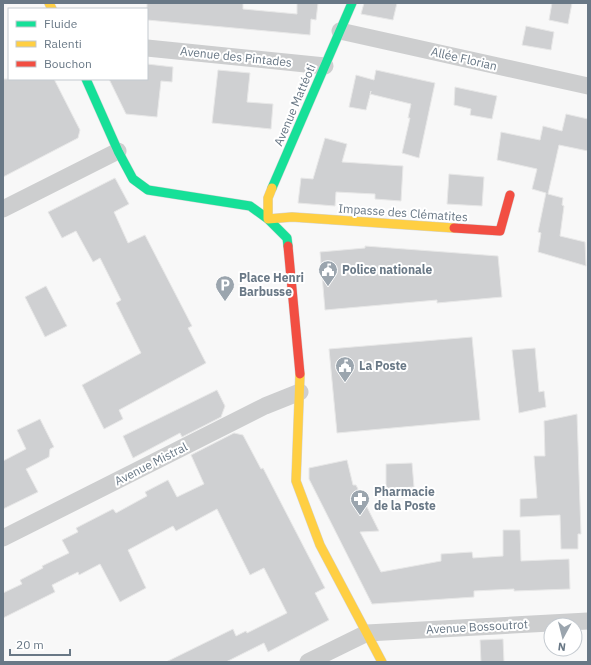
<svg xmlns="http://www.w3.org/2000/svg" width="591" height="665" font-family="'IBM Plex Sans',sans-serif">
<style>
.building{fill:#cfd0d2;stroke:#e8e8e8}
.lines{fill:none;stroke-linecap:round;stroke-linejoin:round}
.fast-casing{stroke:#d4d5d6;stroke-width:10}
.slow-casing{stroke:#d4d5d6;stroke-width:10}
.jam-casing{stroke:#d4d5d6;stroke-width:10}
.street{stroke:#cdcecf;stroke-width:17}
.fast{stroke:#16e098;stroke-width:9}
.slow{stroke:#ffcf43;stroke-width:9}
.jam{stroke:#f24e42;stroke-width:9}
.labels{text-anchor:middle;stroke-width:4;stroke-linejoin:round;paint-order:stroke}
.street-label{font-size:12px;fill:#697886;stroke:#fff}
.poi-label{font-size:12px;font-weight:bold;fill:#697886;stroke:#fff;text-anchor:start}
</style>
<rect width="100%" height="100%" fill="#f8f8f8"/>
<path class="building" d="M147 3H243V9L297 14V3H318L316 20 311 19 310 35 147 20Z
M364 3H397L393 20 361 14Z
M552 3H572L568 24 549 20Z
M526 26 554 32 551 50 522 45Z
M147 64 173 67 172 82 161 81 157 117 126 114 109 79H147Z
M218 70 250 73 247 102 273 104 271 129 212 123Z
M376 70 435 83 419 158 402 153 410 118H408L411 104 370 94 371 91 366 110 349 107 356 75 374 80Z
M3 79H54L80 130 78 138 3 177Z
M455 87 497 96 492 119 470 115 471 109 454 105Z
M566 114 588 119V151L559 145 548 194 563 198 562 205 564 206 560 236 585 242 586 266 538 252 541 233 538 232 546 193 532 189 537 169 497 160 501 132 540 140 543 126 562 131Z
M325 138 347 144 342 162 403 166 401 201 375 199V194L336 192 335 206 298 203 301 178 313 179Z
M449 174 484 177 482 206 447 204Z
M115 178 129 204 114 212 128 243 145 235 192 326 188 328 206 363 119 410 123 419 104 429 82 385 141 353 116 303 121 300 100 258 93 262 76 231 62 238 48 212Z
M365 246 498 256 502 297 437 303V300L325 310 320 252 365 248Z
M46 286 67 326 45 337 25 297Z
M472 337 480 420 337 433 329 349Z
M535 348 539 392 544 391 546 407 519 413 512 350Z
M217 390 225 406 221 417 182 437 180 433 133 458 123 436Z
M577 414 581 534H578V549H561L560 515 520 517V499L537 498 534 456H545L544 421Z
M40 419 54 447 50 449 49 457 26 469 38 492 3 509V461L26 449 17 430Z
M234 433 243 435 261 469 263 468 325 588 315 593 329 620 268 652 264 643 226 662H166L233 629 236 636 246 631 247 633 287 613 264 568 250 575 217 509 176 531 173 526 128 550 146 588 131 596 120 602 100 564 79 575 78 572 52 585 55 592 3 618V593L22 584 20 580 43 568 42 566 69 553 62 540 78 532 76 528 113 509 116 513 147 496 145 492 168 480 177 497 204 484 191 455Z
M347 460 353 485H356L379 531 360 532 381 572 441 561V554L472 552 473 558 503 556V530H520L521 561 569 559 570 589 514 591V589L474 591V597L372 604 309 479V468Z
M412 463 414 487 386 489V464Z
M503 639 504 662H481L480 640Z"/>
<g class="lines">
<defs>
<path id="fast" d="M86 79 118 151 133 179 148 190 250 206 268 219 287 238 288 246
M272 188 352 3"/>
<path id="slow" d="M49 3 52 9
M272 188 268 198V219L292 217 454 228
M300 374 296 481 320 545 382 662"/>
<path id="jam" d="M454 228 500 231 510 195
M288 246 300 374"/>
</defs>
<use href="#fast" class="fast-casing"/>
<use href="#slow" class="slow-casing"/>
<use href="#jam" class="jam-casing"/>
<path class="street" d="M340 31 588 86
M147 48 325 66
M3 209 118 151
M3 538 265 406 300 392
M308 662 367 633 588 621"/>
<use href="#fast" class="fast"/>
<use href="#slow" class="slow"/>
<use href="#jam" class="jam"/>
</g>
<defs>
<symbol id="civic-pin" viewBox="-11 -11 22 30"><path d="M0 17L-7.5 6A9.5 9.5 0 1 1 7.5 6Z" fill="#9ba5ae" stroke="#fff"/><path d="M-.6-6.5H3V-4.5H.6V-3L4-1V1h2V6H-6V1h2V-1L-.6-3ZM-1.2 2.5V6h2.4V2.5Z" fill="#fff"/></symbol>
<symbol id="parking-pin" viewBox="-11 -11 22 30"><path d="M0 17L-7.5 6A9.5 9.5 0 1 1 7.5 6Z" fill="#9ba5ae" stroke="#fff"/><path d="M-3.5-5.5H1a3.5 3.5 0 0 1 0 7H-1V5.5H-3.5ZM-1-3.4V-.6H.8a1.4 1.4 0 0 0 0-2.8Z" fill="#fff"/></symbol>
<symbol id="pharmacy-pin" viewBox="-11 -11 22 30"><path d="M0 17L-7.5 6A9.5 9.5 0 1 1 7.5 6Z" fill="#9ba5ae" stroke="#fff"/><path d="M-2-6h4v4h4v4h-4v4h-4v-4h-4v-4h4Z" fill="#fff"/></symbol>
</defs>
<g fill-rule="evenodd">
<use href="#civic-pin" x="317" y="259" width="22" height="30"/>
<use href="#parking-pin" x="214" y="274" width="22" height="30"/>
<use href="#civic-pin" x="334" y="355" width="22" height="30"/>
<use href="#pharmacy-pin" x="349" y="488" width="22" height="30"/>
</g>
<g class="labels">
<g class="street-label">
<text transform="translate(236 57) rotate(6)" y="4">Avenue des Pintades</text>
<text transform="translate(464 59) rotate(13)" y="4">Allée Florian</text>
<text transform="translate(295 105) rotate(-67)" y="4">Avenue Mattéoti</text>
<text transform="translate(403 213) rotate(4)" y="4">Impasse des Clématites</text>
<text transform="translate(151 464) rotate(-27)" y="4">Avenue Mistral</text>
<text transform="translate(477 627) rotate(-3)" y="4">Avenue Bossoutrot</text>
</g>
<g class="poi-label">
<text x="342" y="274">Police nationale</text>
<text x="239" y="282">Place Henri<tspan x="239" dy="14">Barbusse</tspan></text>
<text x="359" y="370">La Poste</text>
<text x="374" y="496">Pharmacie<tspan x="374" dy="14">de la Poste</tspan></text>
</g>
</g>
<rect width="591" height="665" fill="none" stroke="#697886" stroke-width="8"/>
<rect x="8" y="8" width="140" height="72" fill="#ffffff" stroke="#c3c9cf"/>
<rect x="16" y="21" width="20" height="6" fill="#16e098" stroke="#c3c9cf"/>
<text x="44" y="28" font-size="12" fill="#697886">Fluide</text>
<rect x="16" y="41" width="20" height="6" fill="#ffcf43" stroke="#c3c9cf"/>
<text x="44" y="48" font-size="12" fill="#697886">Ralenti</text>
<rect x="16" y="61" width="20" height="6" fill="#f24e42" stroke="#c3c9cf"/>
<text x="44" y="68" font-size="12" fill="#697886">Bouchon</text>
<g transform="translate(563 637) rotate(187)"><circle r="19" fill="#ffffff" stroke="#c3c9cf"/>
<path d="M0-3L7 15L0 10L-7 15Z" fill="#9ba5ae"/>
<text y="-6" font-size="11" font-weight="bold" text-anchor="middle" fill="#697886">N</text>
</g>
<path d="M10 649v6h60v-6" fill="none" stroke="#697886" stroke-width="2"/>
<text x="16" y="649" font-size="12" fill="#697886" stroke="#ffffff" stroke-width="3" paint-order="stroke">20 m</text>
</svg>
